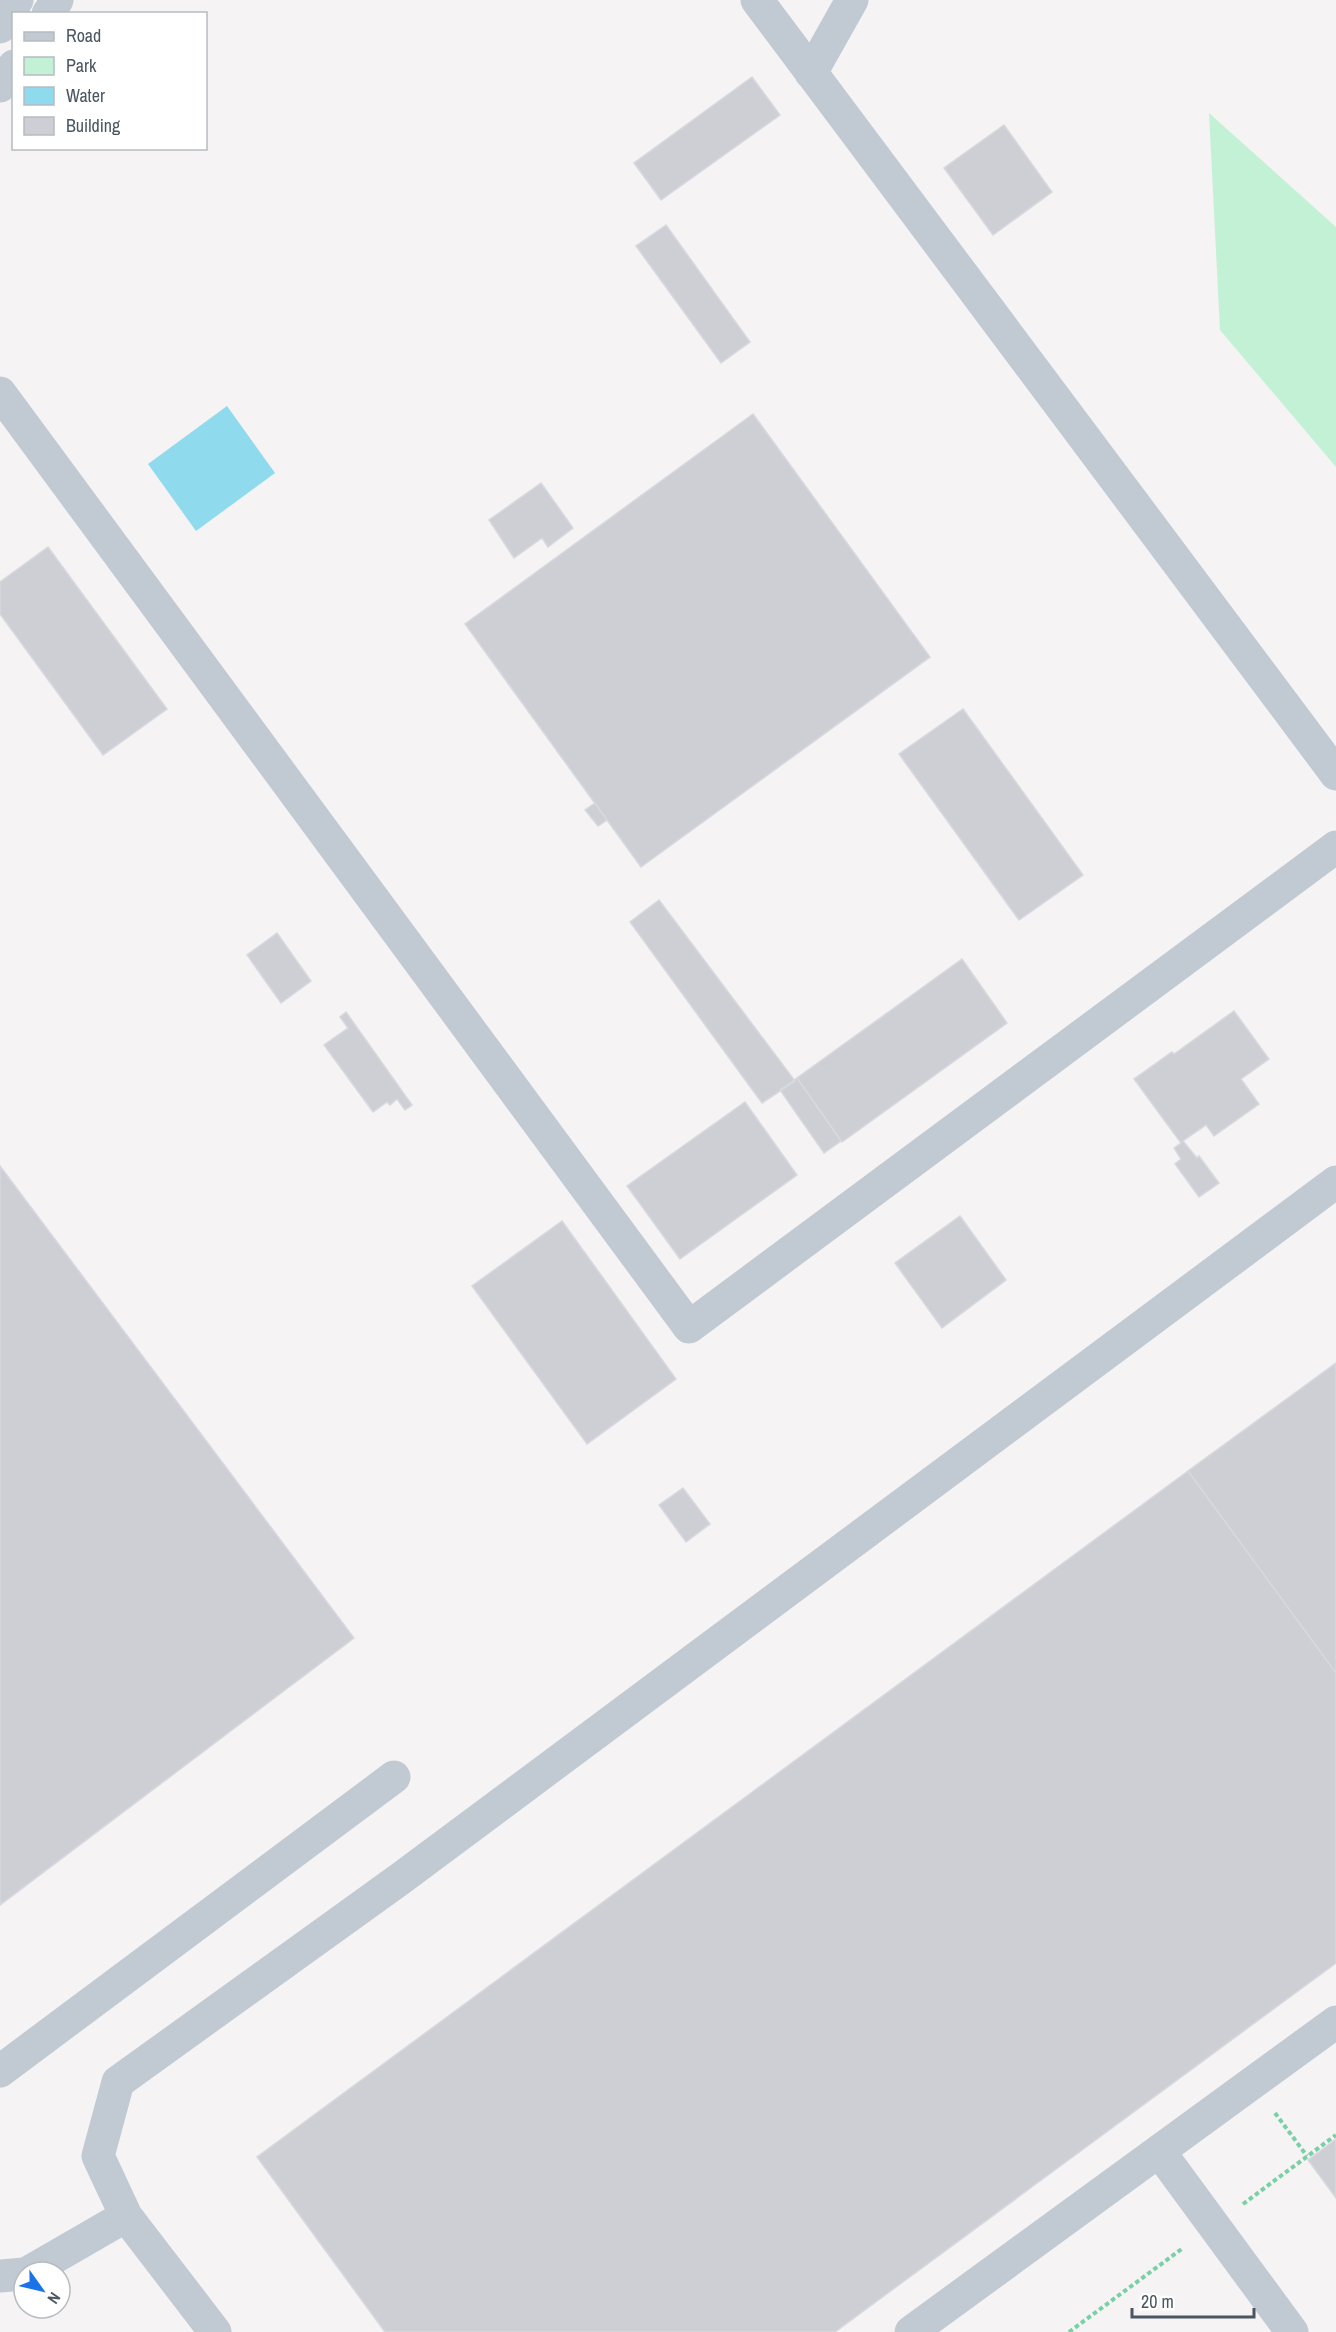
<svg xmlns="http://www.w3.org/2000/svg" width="1336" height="2332" font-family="'Archivo Narrow',sans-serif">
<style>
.green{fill:#c3f1d5}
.water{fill:#90daee}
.building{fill:#cdcfd5;stroke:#d7d9de;stroke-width:1.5}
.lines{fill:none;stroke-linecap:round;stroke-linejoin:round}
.path{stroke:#7ad0a6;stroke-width:4;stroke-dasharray:4.5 3;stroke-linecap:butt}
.minor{stroke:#c1cad2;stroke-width:33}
</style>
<rect width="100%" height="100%" fill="#f5f3f3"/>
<path class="green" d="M1209 113 1336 227V467L1220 330Z"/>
<path class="water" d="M227 406 275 473 196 531 148 464Z"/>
<path class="building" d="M752 77 780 115 661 200 634 163Z
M1004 125 1052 192 993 235 944 168Z
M666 225 750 342 721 363 636 246Z
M753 414 930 657 641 867 465 624Z
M541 483 573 528 548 547 542 538 514 558 489 520Z
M48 547 167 709 103 755 0 614V582Z
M963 709 1083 875 1019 920 899 754Z
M595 803 607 820 598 826 585 810Z
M659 900 795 1081 762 1103 630 922Z
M277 933 311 981 281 1003 247 955Z
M962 959 1007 1023 842 1142 797 1078Z
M1234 1011 1269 1059 1241 1079 1259 1104 1214 1136 1206 1125 1183 1141 1197 1158 1199 1156 1219 1183 1199 1197 1175 1164 1181 1159 1174 1148 1181 1143 1134 1079 1172 1052 1174 1054Z
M346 1012 412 1105 405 1110 397 1099 390 1105 387 1102 373 1112 324 1045 348 1028 340 1017Z
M797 1078 841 1141 824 1153 780 1090Z
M745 1102 797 1175 680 1259 627 1186Z
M0 1166 354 1638 0 1905Z
M960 1216 1006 1280 942 1328 895 1263Z
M562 1221 676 1379 587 1444 472 1286Z
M1336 1363V1673L1188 1471Z
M1188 1471 1336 1673V1963L835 2332H385L257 2157Z
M683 1488 710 1524 686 1542 659 1505Z
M1336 2139V2198L1308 2160Z"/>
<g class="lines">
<path class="path" d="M1275 2113 1307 2156
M1243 2204 1336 2135
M1069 2332 1183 2248"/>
<path class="minor" d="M757 0 1336 774
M48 14 57 0
M0 27 17 0
M811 73 852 0
M0 86 14 66
M0 393 689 1327 1336 847
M0 2071 394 1777
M1159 2151 1292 2332
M29 2272 126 2216
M0 2276 24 2274
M215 2332 126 2216 98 2156 118 2082 400 1879 1336 1182
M911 2332 1336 2022"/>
</g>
<rect x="12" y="12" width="195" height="138" fill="#ffffff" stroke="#b7bbc0" stroke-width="1.5"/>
<rect x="24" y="32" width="30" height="9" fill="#c1cad2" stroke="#b7bbc0" stroke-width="1.5"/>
<text x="66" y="42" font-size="18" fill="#4a5661">Road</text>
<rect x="24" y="57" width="30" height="18" fill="#c3f1d5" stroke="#b7bbc0" stroke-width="1.5"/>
<text x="66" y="72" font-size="18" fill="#4a5661">Park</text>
<rect x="24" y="87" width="30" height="18" fill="#90daee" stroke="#b7bbc0" stroke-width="1.5"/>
<text x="66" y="102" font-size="18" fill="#4a5661">Water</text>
<rect x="24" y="117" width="30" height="18" fill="#cdcfd5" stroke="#b7bbc0" stroke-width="1.5"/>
<text x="66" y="132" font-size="18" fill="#4a5661">Building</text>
<g transform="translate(42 2290) rotate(124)"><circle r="28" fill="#ffffff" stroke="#b7bbc0" stroke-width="1.5"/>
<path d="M0-4.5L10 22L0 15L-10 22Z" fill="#1a73e8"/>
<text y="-9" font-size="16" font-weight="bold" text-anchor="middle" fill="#4a5661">N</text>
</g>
<path d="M1132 2308v9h122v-9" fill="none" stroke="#4a5661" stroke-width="3"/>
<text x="1141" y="2308" font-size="18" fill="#4a5661" stroke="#ffffff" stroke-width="4.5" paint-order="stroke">20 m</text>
</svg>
